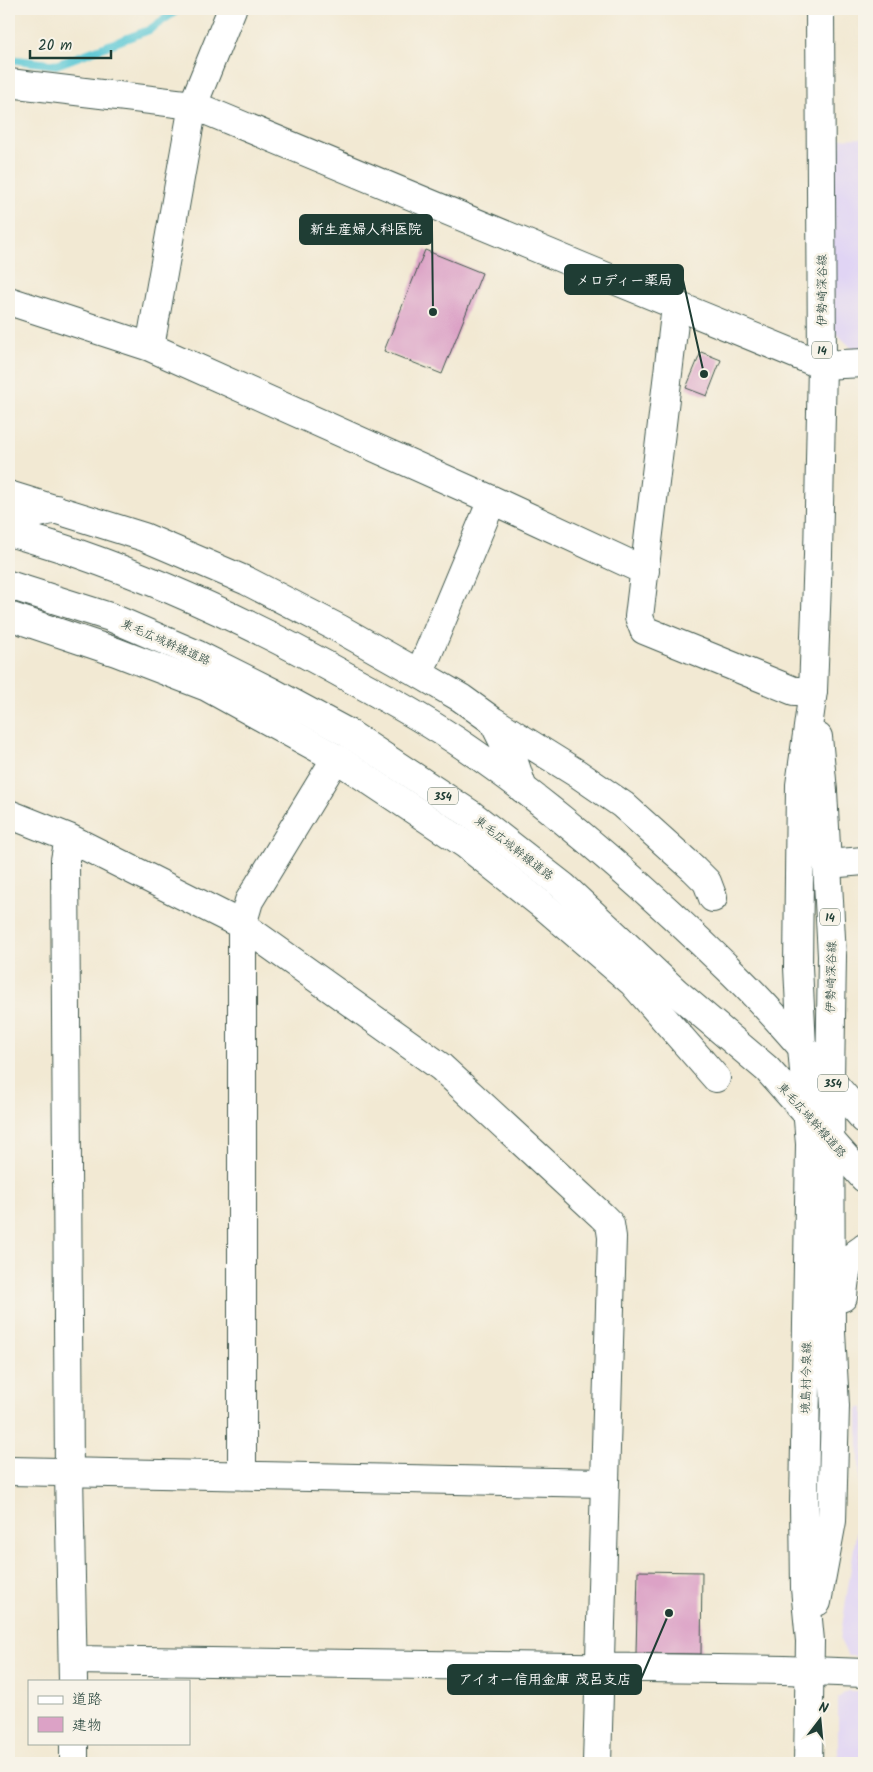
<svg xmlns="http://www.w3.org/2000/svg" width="873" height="1772" font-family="Kalam,'Klee One',sans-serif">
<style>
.built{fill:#e0d4f4}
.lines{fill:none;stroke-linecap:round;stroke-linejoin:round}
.stream{stroke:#5ec9d6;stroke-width:8}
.building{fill:#dca2c6}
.minor-casing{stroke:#3f574c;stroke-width:30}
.major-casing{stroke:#3f574c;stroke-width:30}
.highway-casing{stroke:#3f574c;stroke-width:30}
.minor{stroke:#fff;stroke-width:28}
.major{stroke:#fff;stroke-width:28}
.highway{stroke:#fff;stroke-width:28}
.labels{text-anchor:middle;stroke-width:5;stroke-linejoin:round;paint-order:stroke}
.shield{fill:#f7f3e8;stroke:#60746a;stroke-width:1}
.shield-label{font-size:11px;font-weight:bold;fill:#1f3d34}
.street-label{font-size:12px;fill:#1f3d34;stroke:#f7f3e8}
.leader{fill:none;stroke:#1f3d34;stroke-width:2}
.callout-dot{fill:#1f3d34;stroke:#f7f3e8;stroke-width:2}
.callout{fill:#1f3d34;stroke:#1f3d34;stroke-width:2}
.callout-label{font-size:14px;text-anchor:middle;font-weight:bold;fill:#fff}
</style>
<rect width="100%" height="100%" fill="#f7f3e8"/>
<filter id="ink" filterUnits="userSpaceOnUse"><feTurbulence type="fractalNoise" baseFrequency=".02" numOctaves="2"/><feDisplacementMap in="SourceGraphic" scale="10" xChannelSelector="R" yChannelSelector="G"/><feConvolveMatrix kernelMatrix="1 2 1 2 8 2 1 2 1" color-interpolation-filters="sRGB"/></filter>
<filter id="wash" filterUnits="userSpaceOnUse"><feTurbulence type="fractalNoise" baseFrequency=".0096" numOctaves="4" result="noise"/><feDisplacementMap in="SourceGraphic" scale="20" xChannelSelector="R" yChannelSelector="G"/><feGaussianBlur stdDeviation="1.12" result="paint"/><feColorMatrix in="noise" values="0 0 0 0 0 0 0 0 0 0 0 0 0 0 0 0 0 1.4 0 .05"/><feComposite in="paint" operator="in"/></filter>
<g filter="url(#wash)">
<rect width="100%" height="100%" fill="#f2e9d3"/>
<path class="built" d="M864 138V355H859L834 331 831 139Z
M858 1407H864V1656H848L840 1640 860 1508Z
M847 1691H864V1763H838V1698Z"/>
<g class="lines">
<path class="stream" d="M9 59 56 65 149 30 179 9"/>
</g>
<g id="blocks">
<path class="building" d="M425 250 482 273 442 374 384 351Z
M701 352 721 360 707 396 686 388Z
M863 1537H864V1573L859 1567Z
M638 1571 702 1572 701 1654 636 1653Z"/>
</g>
</g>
<g filter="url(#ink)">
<use href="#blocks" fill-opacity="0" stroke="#3f574c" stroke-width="1"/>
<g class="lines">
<defs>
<path id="minor" d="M9 83 193 105 585 268 822 365 864 363
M9 301 150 347 492 500 645 571
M676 306 639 617 644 630 794 691H813
M150 347 193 105 232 9
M9 495 144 537 247 581 340 629 418 673 461 698 493 721 578 774 623 805 694 869 707 882 713 898
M9 520 56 509
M9 616 116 652 207 687 336 758 465 844 546 908 633 983 716 1078
M418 673 426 658 492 500
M494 723 515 765 523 789
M9 814 69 838 242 925 441 1067 602 1216 610 1224 612 1237 597 1763
M69 838 65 860 69 1473 73 1681
M827 864 864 861
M9 1471 604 1483
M242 1476V925L249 901 336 758
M73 1660 784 1670 864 1673
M74 1743V1763"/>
<path id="major" d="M843 1297C844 1284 845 1266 854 1256 856 1253 861 1251 864 1248
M817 1602 832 1521 835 1406 831 1332 830 1080 832 956 823 791 818 737
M808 1763 810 1641 805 1588 804 1504 810 1144 802 1047 798 967 800 785 813 691 818 555 822 365 820 9"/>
<path id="highway" d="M9 532C32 539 56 546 79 554 174 587 266 631 353 680 392 701 431 723 467 748 561 812 651 893 733 973 780 1019 821 1070 864 1119
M9 585 110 617 196 654 272 692 348 733 472 815 563 886 676 992 767 1069 864 1178"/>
</defs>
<use href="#minor" class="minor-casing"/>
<use href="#major" class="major-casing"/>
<use href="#highway" class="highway-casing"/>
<use href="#minor" class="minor"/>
<use href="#major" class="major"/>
<use href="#highway" class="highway"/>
</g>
</g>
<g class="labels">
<g class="shield">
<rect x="812" y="341.5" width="20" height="17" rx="4"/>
<rect x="428" y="787.5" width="30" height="17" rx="4"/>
<rect x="820" y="908.5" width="20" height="17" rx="4"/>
<rect x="818" y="1074.5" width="30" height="17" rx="4"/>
</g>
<g class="shield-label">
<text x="822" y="354">14</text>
<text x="443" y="800">354</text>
<text x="830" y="921">14</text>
<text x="833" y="1087">354</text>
</g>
<g class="street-label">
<text transform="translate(822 290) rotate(-90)" y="4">伊勢崎深谷線</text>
<text transform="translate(166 642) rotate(24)" y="4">東毛広域幹線道路</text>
<text transform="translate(514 848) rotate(38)" y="4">東毛広域幹線道路</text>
<text transform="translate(831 977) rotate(-89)" y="4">伊勢崎深谷線</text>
<text transform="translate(812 1120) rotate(48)" y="4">東毛広域幹線道路</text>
<text transform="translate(806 1378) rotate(-89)" y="4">境島村今泉線</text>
</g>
</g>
<path class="leader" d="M433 312L432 229M704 374L683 280M669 1613L641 1679"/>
<g class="callout-dot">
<circle cx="433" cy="312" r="5"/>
<circle cx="704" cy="374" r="5"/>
<circle cx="669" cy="1613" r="5"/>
</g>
<g class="callout">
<rect x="300" y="215" width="132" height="29" rx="5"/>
<rect x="565" y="265" width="118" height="29" rx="5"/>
<rect x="448" y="1665" width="193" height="29" rx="5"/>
</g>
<g class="callout-label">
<text x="366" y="234">新生産婦人科医院</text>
<text x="624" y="285">メロディー薬局</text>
<text x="545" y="1684">アイオー信用金庫 茂呂支店</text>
</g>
<rect width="873" height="1772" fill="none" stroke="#f7f3e8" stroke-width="30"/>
<rect x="28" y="1680" width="162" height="65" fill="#f7f3e8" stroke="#a1aaa0"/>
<rect x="38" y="1696" width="25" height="8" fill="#ffffff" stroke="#a1aaa0"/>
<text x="72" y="1704" font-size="15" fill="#1f3d34">道路</text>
<rect x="38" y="1717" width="25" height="15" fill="#dca2c6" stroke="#a1aaa0"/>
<text x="72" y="1730" font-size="15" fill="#1f3d34">建物</text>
<g transform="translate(820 1720) rotate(16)" stroke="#f7f3e8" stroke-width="4" paint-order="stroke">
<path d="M0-4L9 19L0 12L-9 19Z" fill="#1f3d34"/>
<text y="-8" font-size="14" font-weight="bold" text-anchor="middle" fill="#1f3d34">N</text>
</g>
<path d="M30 50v8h81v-8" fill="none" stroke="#1f3d34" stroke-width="2.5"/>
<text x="38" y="50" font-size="15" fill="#1f3d34" stroke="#f7f3e8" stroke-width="4" paint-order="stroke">20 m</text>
</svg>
